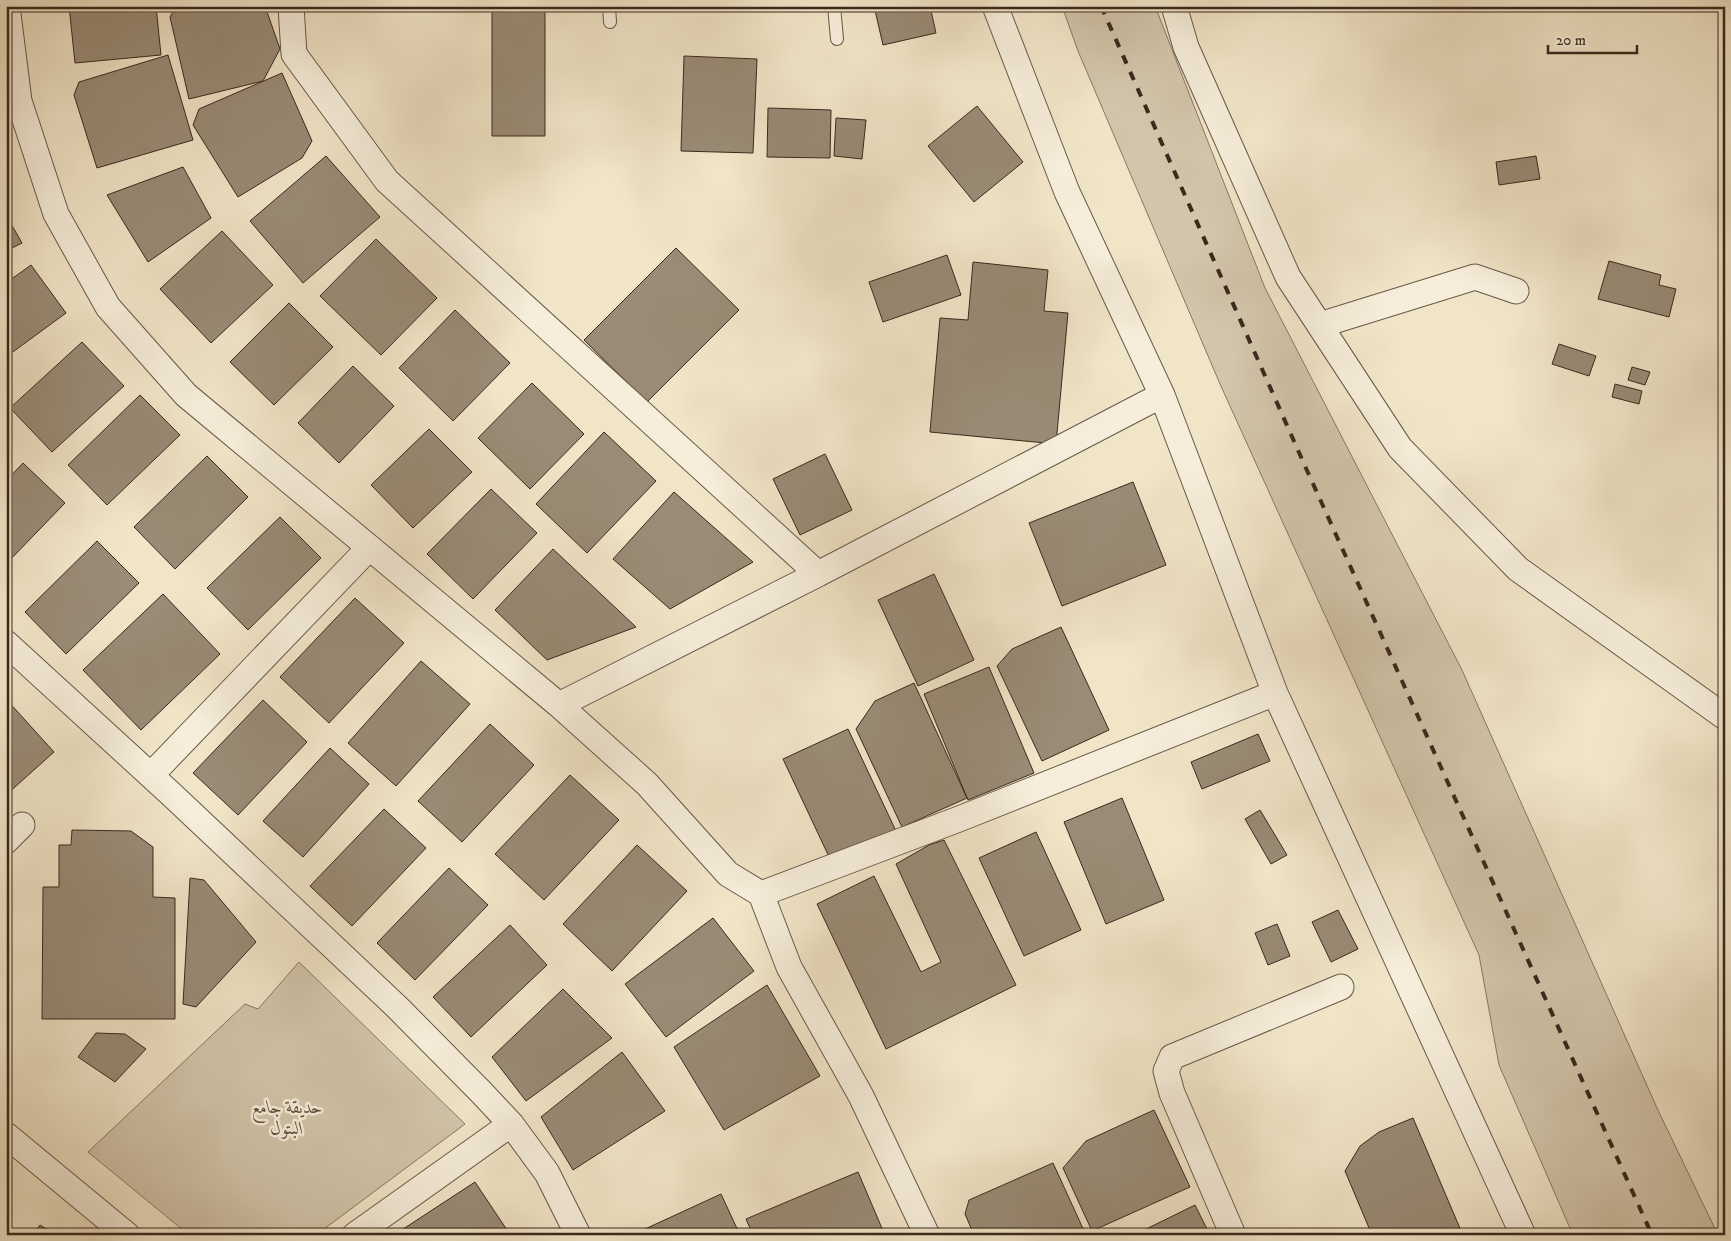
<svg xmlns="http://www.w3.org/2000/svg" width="1731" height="1241" font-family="'IM FELL DW Pica',Amiri,serif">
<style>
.green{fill:#d2c5ab;stroke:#867764}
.building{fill:#998b76;stroke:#3a291d}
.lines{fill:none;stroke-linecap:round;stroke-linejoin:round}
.lane-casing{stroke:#685848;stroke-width:14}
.street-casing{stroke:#685848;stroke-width:27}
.lane{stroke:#f6eedb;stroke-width:12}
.street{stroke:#f6eedb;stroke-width:25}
.rail{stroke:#3a291d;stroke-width:4;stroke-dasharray:9 9;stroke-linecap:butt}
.labels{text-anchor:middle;stroke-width:5;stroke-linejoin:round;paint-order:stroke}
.park-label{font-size:18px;font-style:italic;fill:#605040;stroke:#f6eedb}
</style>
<rect width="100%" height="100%" fill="#f1e5c8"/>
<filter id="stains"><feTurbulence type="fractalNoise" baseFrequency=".004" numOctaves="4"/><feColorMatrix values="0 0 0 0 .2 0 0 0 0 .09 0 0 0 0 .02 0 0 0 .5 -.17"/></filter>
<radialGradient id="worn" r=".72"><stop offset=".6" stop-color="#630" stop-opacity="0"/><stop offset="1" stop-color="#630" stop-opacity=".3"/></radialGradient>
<path class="green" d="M1062 6H1155L1265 288 1462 670 1657 1108 1718 1235H1573L1499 1065 1479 955 1220 384 1078 51Z
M299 962 465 1124 316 1235H189L88 1152 245 1004 258 1009Z"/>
<path class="building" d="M69 6H156L161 55 75 63Z
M176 6H265L280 49 263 81 189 99 170 17Z
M492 6H545V136H492Z
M874 6H930L936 33 883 45Z
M168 55 193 140 97 168 74 95 79 82Z
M684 56 757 59 753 153 681 151Z
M282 73 312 141 302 158 238 197 193 125 199 109Z
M977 106 1023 162 974 202 928 146Z
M768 108 831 110 830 158 767 157Z
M836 118 866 120 862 159 834 156Z
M326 156 380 217 303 283 250 221Z
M1536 156 1540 179 1499 185 1496 162Z
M183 167 211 218 148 262 107 195Z
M6 215 22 243 6 251Z
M222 231 273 285 211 343 160 289Z
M376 239 437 298 381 355 320 296Z
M676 248 739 310 647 402 584 340Z
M947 255 961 295 883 322 869 282Z
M1609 261 1661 275 1659 285 1676 289 1669 317 1598 299Z
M973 262 1048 270 1044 311 1068 313 1056 444 930 432 940 318 968 320Z
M31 265 66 313 6 357V283Z
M289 303 333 347 274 405 230 362Z
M455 310 510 363 453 421 399 368Z
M82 342 124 386 52 452 10 408Z
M1559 344 1596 356 1589 376 1552 364Z
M353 366 394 406 339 463 298 423Z
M1632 367 1650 372 1645 385 1628 380Z
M532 383 584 434 530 489 478 438Z
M1615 384 1642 391 1639 404 1612 397Z
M140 395 180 435 107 505 68 465Z
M429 429 472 472 413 528 371 485Z
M604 432 656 481 587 553 536 504Z
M825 454 852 510 800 535 773 479Z
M207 456 248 497 175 569 134 527Z
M23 463 65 503 6 564V481Z
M1133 482 1166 565 1062 606 1029 523Z
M491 489 537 533 473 599 427 554Z
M674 492 753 562 670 609 613 559Z
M280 517 321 558 248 630 207 588Z
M97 541 139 583 66 654 25 612Z
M553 549 636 627 547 660 495 610Z
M934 574 974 660 918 686 878 600Z
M163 594 220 654 141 730 83 670Z
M355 598 404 643 329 723 280 677Z
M1061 627 1109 730 1042 761 997 666 1012 649Z
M421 661 470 704 396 786 348 743Z
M989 667 1034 773 968 800 924 694Z
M914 683 967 798 902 827 856 729 875 701Z
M6 699 54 752 6 795Z
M263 700 307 742 238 815 193 773Z
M490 724 534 765 462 842 418 801Z
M848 729 896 831 831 861 783 759Z
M1258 734 1270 761 1202 789 1191 762Z
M330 748 369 784 303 857 263 821Z
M570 775 619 820 544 900 495 854Z
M1122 798 1164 900 1106 924 1064 822Z
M384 809 426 848 352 926 310 886Z
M1260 810 1287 855 1271 864 1245 819Z
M72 830 131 831 153 847V897L175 898V1019H42L43 887H59V845H71Z
M1036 832 1081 930 1024 956 979 858Z
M944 840 1016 985 886 1049 817 904 874 876 921 972 941 962 896 864 929 845Z
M637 845 687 891 612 971 563 924Z
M449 868 488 905 415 980 377 943Z
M190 878 204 880 256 942 196 1007 183 1004Z
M1338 910 1358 949 1331 962 1312 922Z
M713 918 754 971 666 1037 625 984Z
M1277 924 1290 956 1268 965 1255 933Z
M510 925 547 965 471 1037 433 997Z
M767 985 820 1076 724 1130 674 1047Z
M563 989 612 1038 526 1101 492 1057Z
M96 1033 125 1034 146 1049 115 1082 78 1057Z
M622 1052 665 1111 573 1170 541 1117Z
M1154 1110 1190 1187 1092 1231 1063 1168 1086 1141Z
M1413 1118 1462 1233 1457 1235H1372L1345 1171 1360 1146 1379 1132Z
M1053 1163 1085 1233 1081 1235H974L965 1214 969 1200Z
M858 1172 884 1233 879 1235H753L746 1219Z
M475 1182 509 1233 506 1235H394Z
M721 1194 740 1235H632Z
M1195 1205 1210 1235H1134Z
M6 1206 12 1210 6 1218Z
M40 1225 56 1235H33Z"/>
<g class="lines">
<defs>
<path id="lane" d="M609 6 610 22
M834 6 837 39"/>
<path id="street" d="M7 6 19 101 56 214 108 307 186 395 559 705 647 784 728 874 761 894 789 967 861 1096 927 1235
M291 6 294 54 387 181 818 574 559 705
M995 6 1067 192 1162 395 1275 693 1523 1235
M1174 6 1186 47 1288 277 1400 448 1518 569 1725 717
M1320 325 1475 277 1516 291
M818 574 1162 395
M6 643 171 794 397 1007 482 1093 511 1124 547 1173 578 1235
M151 775 369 548
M6 841 22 825
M761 894 959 819 1275 693
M6 1135 127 1235
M355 1235 511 1124
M1233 1235 1172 1093 1166 1071 1172 1057 1341 987"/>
</defs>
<use href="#lane" class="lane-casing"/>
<use href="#street" class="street-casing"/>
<use href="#lane" class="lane"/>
<use href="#street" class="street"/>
<path class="rail" d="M1101 6 1305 466 1652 1235"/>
</g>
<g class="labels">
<g class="park-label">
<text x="287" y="1113">حديقة جامع<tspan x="287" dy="21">البتول</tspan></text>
</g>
</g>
<rect width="1731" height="1241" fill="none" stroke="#f1e5c8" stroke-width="25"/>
<rect x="8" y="8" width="1716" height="1226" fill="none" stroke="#3a291d" stroke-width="2.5"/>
<rect x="12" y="12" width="1706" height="1216" fill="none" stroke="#3a291d"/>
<path d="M1548 45v8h89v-8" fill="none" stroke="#3a291d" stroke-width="2.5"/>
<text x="1556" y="45" font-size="15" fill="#3a291d" stroke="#f6eedb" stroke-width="4" paint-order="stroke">20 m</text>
<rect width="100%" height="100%" filter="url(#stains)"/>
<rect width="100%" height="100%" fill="url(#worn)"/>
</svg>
